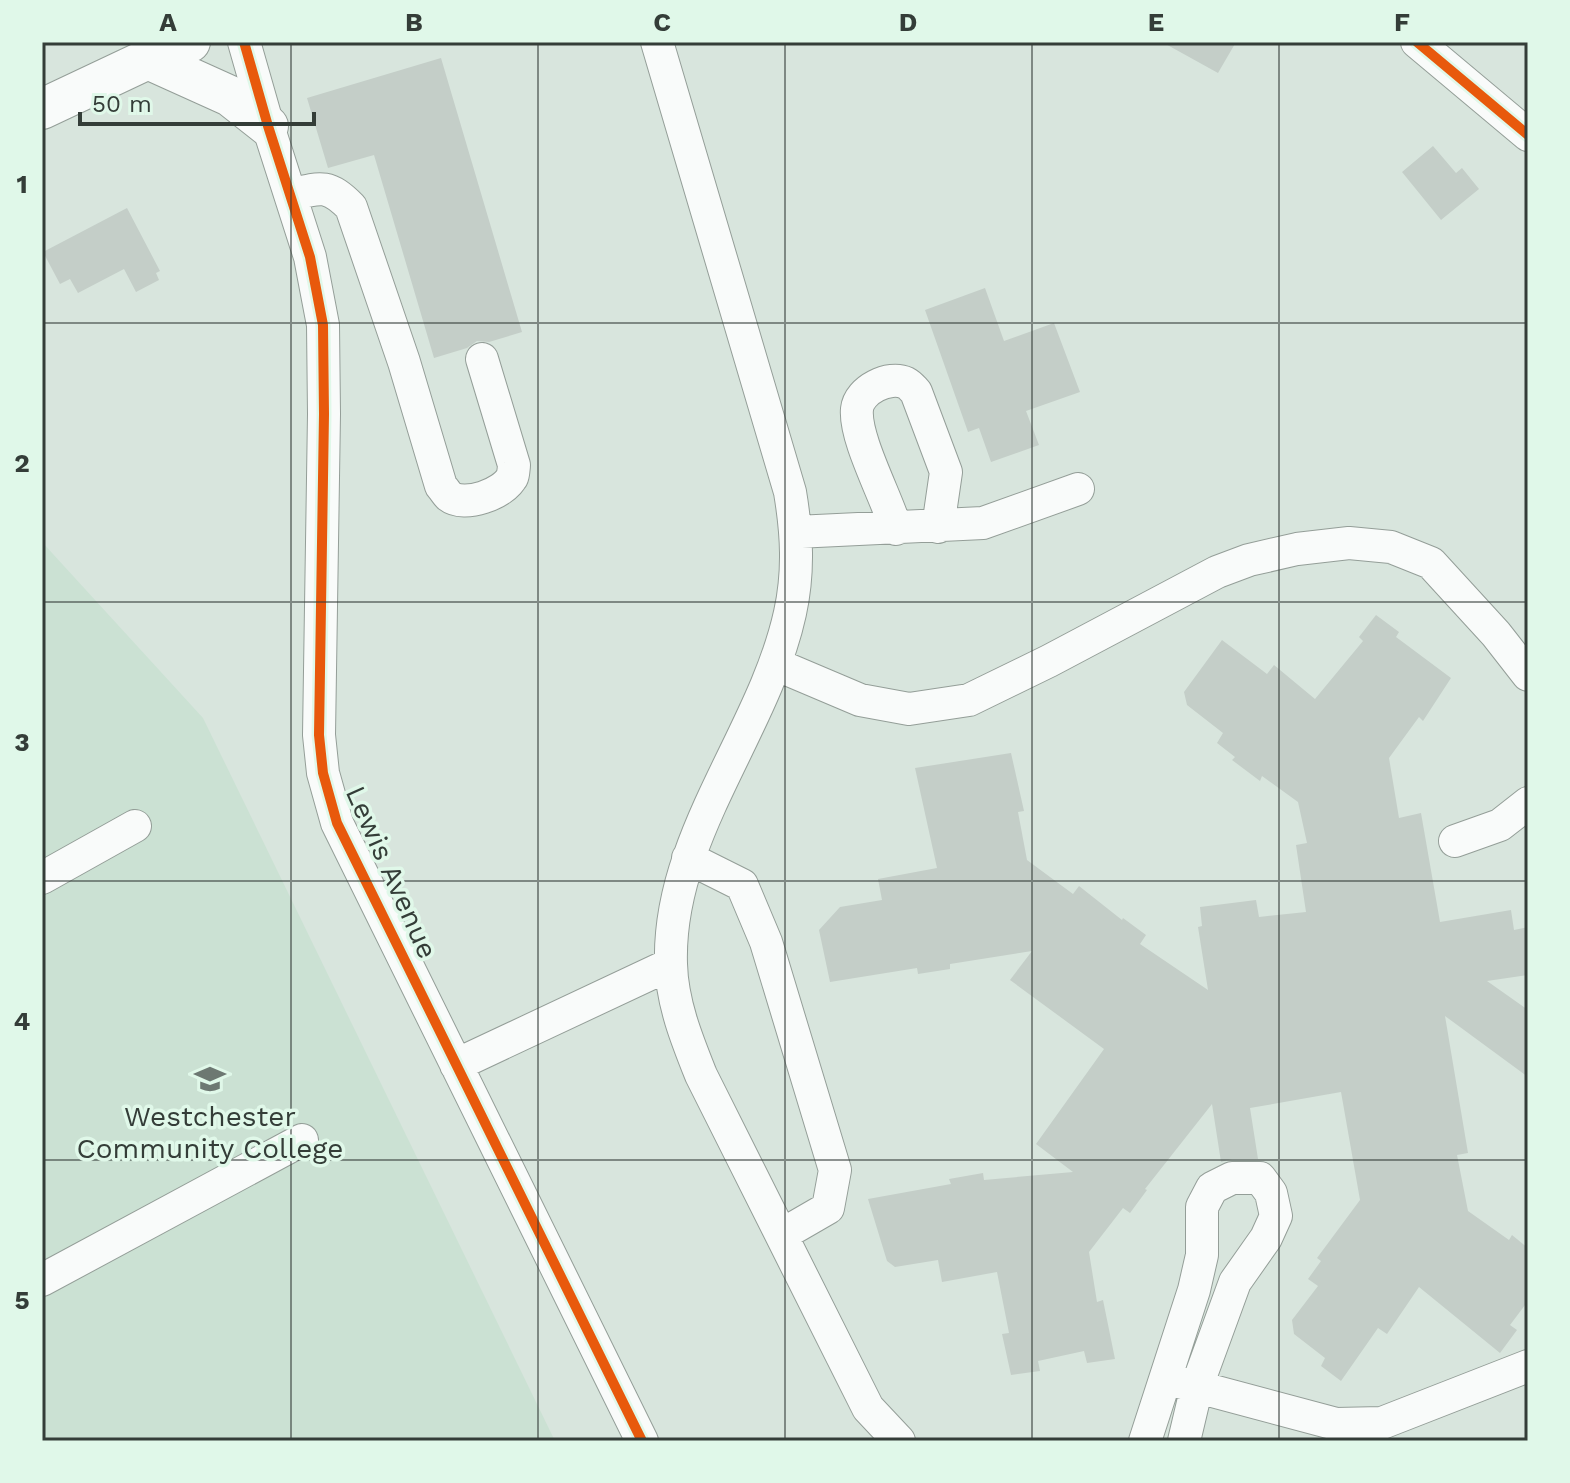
<svg xmlns="http://www.w3.org/2000/svg" width="1570" height="1483" font-family="'Work Sans',sans-serif">
<style>
.built{fill:#cbe1d3}
.building{fill:#c4cec8}
.lines{fill:none;stroke-linecap:round;stroke-linejoin:round}
.minor-casing{stroke:#949e98;stroke-width:34}
.major-casing{stroke:#949e98;stroke-width:42}
.minor{stroke:#f9fbfa;stroke-width:32}
.major{stroke:#f9fbfa;stroke-width:40}
.cycleway-casing{stroke:#e0f8e9;stroke-width:15}
.cycleway{stroke:#e8590c;stroke-width:10}
.grid{fill:none;stroke:#343d38;stroke-width:2;stroke-opacity:0.55}
.labels{text-anchor:middle;stroke-width:7;stroke-linejoin:round;paint-order:stroke}
.street-label{font-size:28px;fill:#343d38;stroke:#e0f8e9}
.poi-label{font-size:28px;fill:#343d38;stroke:#e0f8e9}
.neatline{fill:none;stroke:#343d38;stroke-width:3}
.grid-label{font-size:26px;text-anchor:middle;font-weight:bold;fill:#343d38}
</style>
<rect width="100%" height="100%" fill="#d8e5dd"/>
<path class="built" d="M42 542 203 718 555 1441H42Z"/>
<path class="building" d="M1162 42H1236L1218 73Z
M441 58 522 332 489 342 477 341 467 348 434 358 374 155 328 168 307 98Z
M1433 146 1456 173 1462 168 1479 189 1441 220 1402 172Z
M127 208 160 271 156 273 159 280 136 292 124 269 78 293 70 279 60 284 43 252Z
M985 288 1004 341 1054 323 1080 392 1026 411 1039 445 991 462 979 428 968 432 925 310Z
M1376 615 1399 632 1396 637 1451 678 1423 721 1419 717 1389 758 1399 818 1421 813 1440 922 1511 910 1514 930 1528 927V975L1487 981 1528 1010V1077L1445 1016 1468 1153 1457 1155 1468 1211 1509 1240 1512 1235 1528 1248V1301L1510 1325 1517 1330 1500 1353 1419 1287 1387 1334 1378 1328 1341 1381 1321 1366 1325 1358 1294 1334 1292 1320 1318 1286 1308 1279 1321 1261 1317 1258 1360 1200 1341 1092 1250 1108 1258 1159H1232L1221 1162 1212 1104 1145 1189 1147 1190 1130 1213 1123 1208 1089 1252 1097 1302 1103 1300 1115 1359 1087 1363 1084 1351 1038 1361 1040 1371 1011 1375 1002 1334 1009 1333 997 1272 942 1282 938 1260 895 1267 887 1261 868 1199 951 1184 949 1179 983 1173 984 1180 1073 1172 1036 1144 1104 1049 1010 980 1032 951 950 964V969L918 974 917 968 830 982 819 930 840 907 882 900 878 879 937 868 915 768 1011 753 1024 811 1018 812 1027 860 1073 894 1079 886 1122 920 1123 918 1146 935 1140 944 1208 990 1198 927 1202 926 1200 907 1256 900 1259 917 1306 912 1296 845 1307 843 1298 802 1262 776 1260 781 1232 760 1235 757 1217 743 1223 733 1187 705 1184 692 1222 640 1267 674 1274 665 1315 699 1363 641 1359 637Z"/>
<g class="lines">
<defs>
<path id="minor" d="M244 42 268 126 310 257 323 325 324 414 319 735 323 773 337 823 642 1441
M657 42 790 492C797 534 799 572 790 613 764 732 667 837 671 964 672 1003 687 1040 701 1075L868 1408 899 1441
M1417 42 1528 135
M291 195C321 187 328 184 351 207L404 362 441 486C444 489 446 493 449 496 464 508 504 494 512 477 513 477 514 466 514 465L482 359
M896 529C887 498 854 438 857 409 859 390 889 375 906 383 910 385 913 389 916 392L946 472 938 527
M796 532 983 523 1078 489
M775 664 860 700 909 709 969 700 1049 661 1217 572 1249 560 1297 549 1349 543 1391 547 1431 563 1496 634 1528 675
M1455 841 1500 825 1528 803
M688 858 742 885 766 942 835 1170 828 1208 783 1234
M42 878 135 826
M456 1065 671 964
M42 1280 302 1140
M1179 1382 1336 1424 1382 1423 1528 1366
M1145 1441 1194 1290 1202 1255V1207L1212 1188 1232 1178H1260L1271 1193 1276 1216 1266 1238 1235 1282 1197 1386 1184 1441"/>
<path id="major" d="M148 59 230 96 268 126
M42 109 148 59 190 42"/>
</defs>
<use href="#minor" class="minor-casing"/>
<use href="#major" class="major-casing"/>
<use href="#minor" class="minor"/>
<use href="#major" class="major"/>
<defs>
<path id="cycleway" d="M244 42 268 126 310 257 323 325 324 414 319 735 323 773 337 823 642 1441
M1417 42 1528 135"/>
</defs>
<use href="#cycleway" class="cycleway-casing"/>
<use href="#cycleway" class="cycleway"/>
</g>
<path class="grid" d="M291 42V1441M538 42V1441M785 42V1441M1032 42V1441M1279 42V1441M42 323H1528M42 602H1528M42 881H1528M42 1160H1528"/>
<defs>
<symbol id="university-bare" viewBox="-9 -9 18 18"><path d="M0-5L7-2L0 1L-7-2ZM-4 1L0 2.5L4 1V4Q0 6-4 4Z" fill="#6d7872" stroke="#e0f8e9" stroke-width="2.5" paint-order="stroke"/></symbol>
</defs>
<g fill-rule="evenodd">
<use href="#university-bare" x="188" y="1057" width="44" height="44"/>
</g>
<g class="labels">
<g class="street-label">
<text transform="translate(392 872) rotate(66)" y="10">Lewis Avenue</text>
</g>
<g class="poi-label">
<text x="210" y="1126">Westchester<tspan x="210" dy="32">Community College</tspan></text>
</g>
</g>
<rect width="1570" height="1483" fill="none" stroke="#e0f8e9" stroke-width="88"/>
<path d="M80 112v12h234v-12" fill="none" stroke="#343d38" stroke-width="4"/>
<text x="92" y="112" font-size="24" fill="#343d38" stroke="#e0f8e9" stroke-width="6" paint-order="stroke">50 m</text>
<rect x="44" y="44" width="1482" height="1395" class="neatline"/>
<g class="grid-label">
<text x="168" y="31">A</text>
<text x="414" y="31">B</text>
<text x="662" y="31">C</text>
<text x="908" y="31">D</text>
<text x="1156" y="31">E</text>
<text x="1402" y="31">F</text>
<text x="22" y="193">1</text>
<text x="22" y="472">2</text>
<text x="22" y="751">3</text>
<text x="22" y="1030">4</text>
<text x="22" y="1309">5</text>
</g>
</svg>
